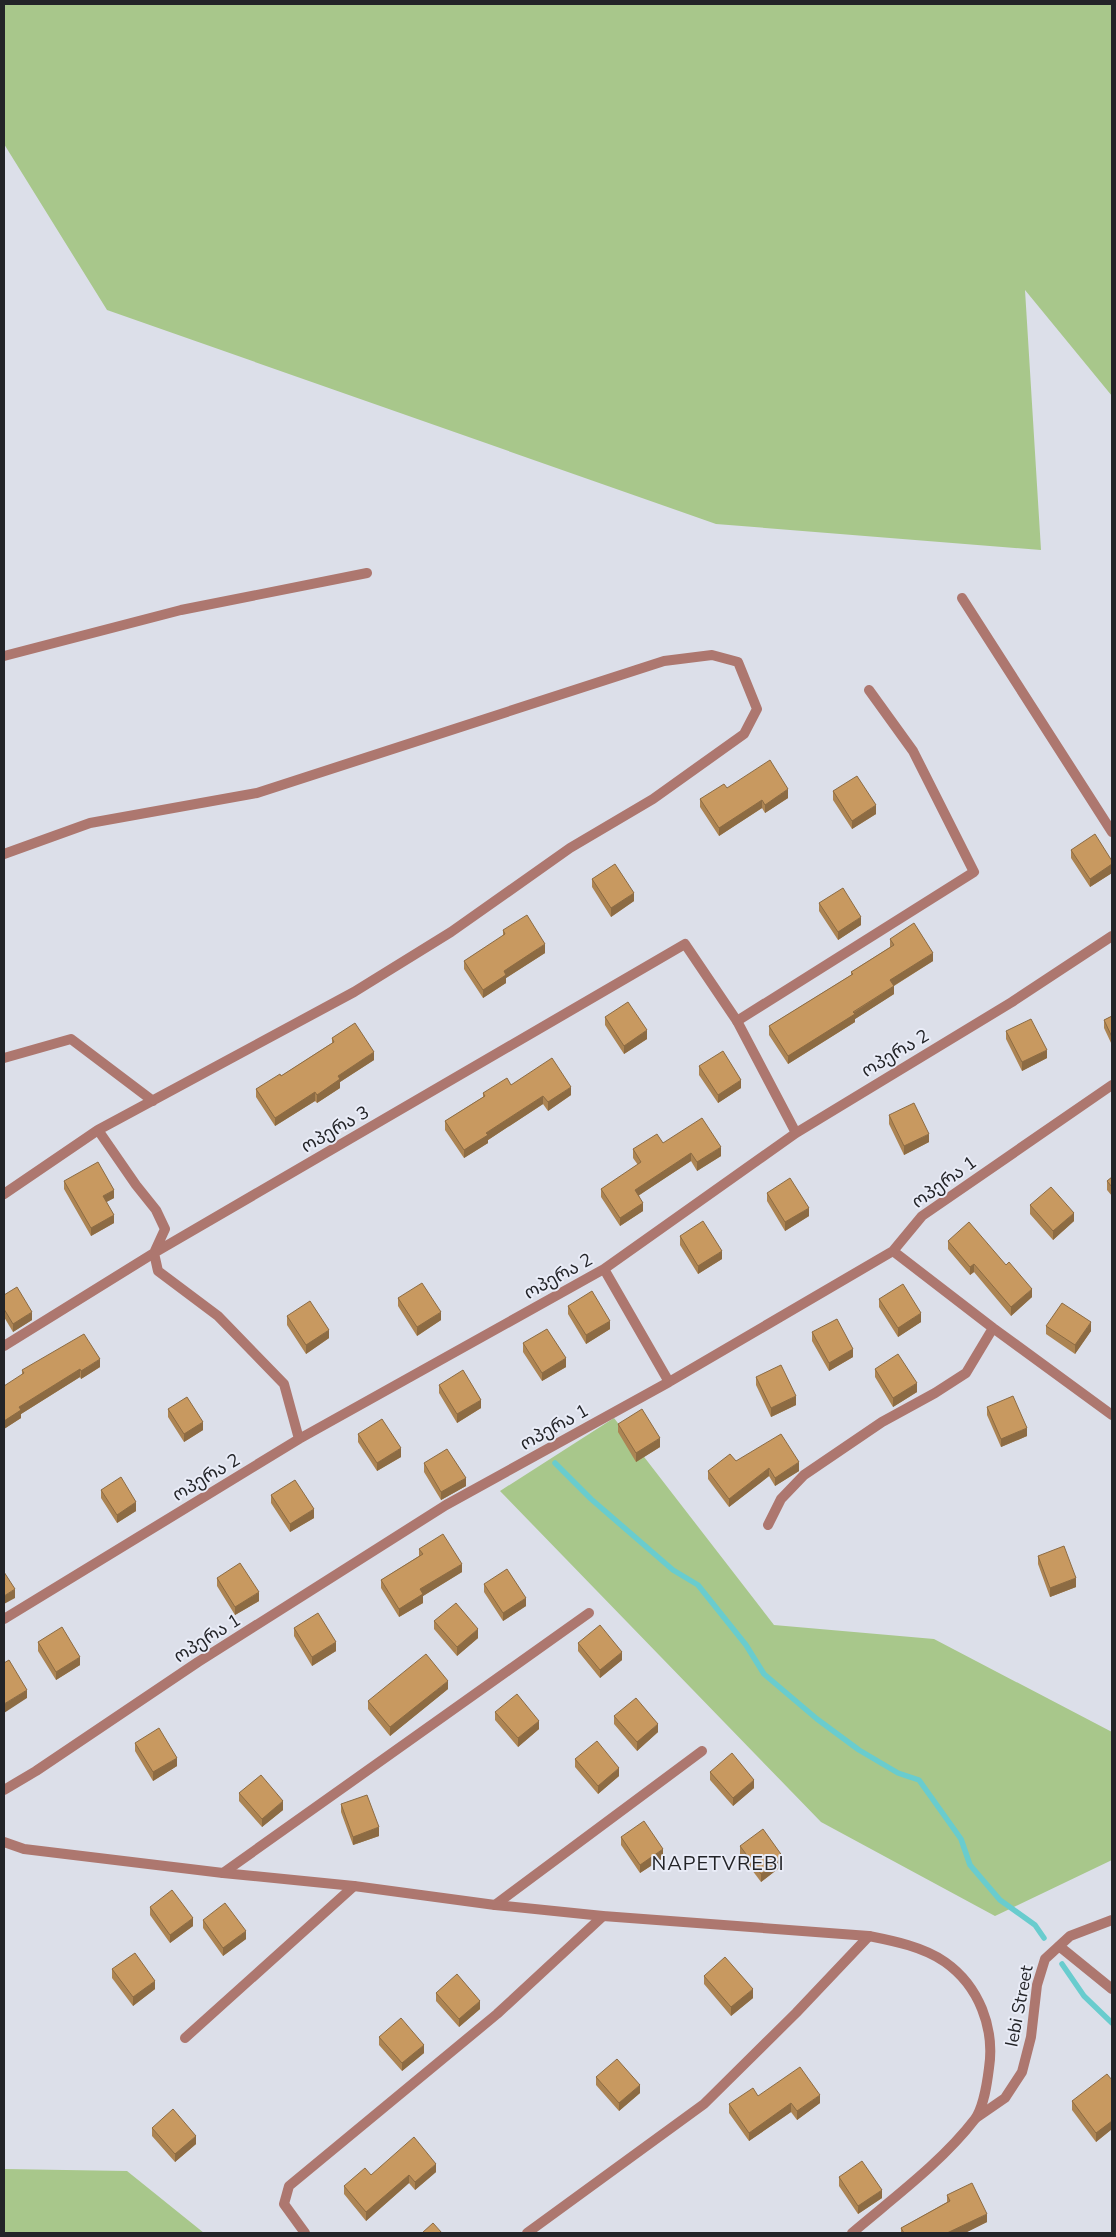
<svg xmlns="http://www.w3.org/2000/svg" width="1116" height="2237" font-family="'Nunito Sans','Noto Sans Georgian',sans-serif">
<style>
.green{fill:#a8c78b}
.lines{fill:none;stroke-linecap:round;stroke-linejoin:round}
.stream{stroke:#69ccce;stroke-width:5.5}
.service{stroke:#ad776f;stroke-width:10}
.minor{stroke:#ad776f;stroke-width:10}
.tertiary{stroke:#ad776f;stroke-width:10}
.wall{fill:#ac8453}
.shaded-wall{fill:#8c6b43}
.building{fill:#c89960;stroke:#8c6b43}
.labels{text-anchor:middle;stroke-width:4;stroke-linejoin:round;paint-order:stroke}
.street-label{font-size:18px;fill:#232428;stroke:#e9ecf7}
.quarter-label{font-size:20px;letter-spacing:1px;fill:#232428;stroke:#e9ecf7}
</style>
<rect width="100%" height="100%" fill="#dcdfe9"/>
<path class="green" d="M4 4H1112V396L1025 290 1041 550 716 524 107 310 4 144Z
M614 1418 774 1625 934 1639 1112 1732V1860L995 1916 821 1822 500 1491Z
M4 2169 127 2171 204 2233H4Z"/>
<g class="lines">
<path class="stream" d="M555 1463 591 1499 673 1570 698 1585 746 1645 764 1674 817 1719 859 1750 898 1773 919 1780 961 1839 970 1865 1000 1900 1035 1925 1044 1938
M1062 1964 1084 1996 1112 2023"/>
<path class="service" d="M737 1021 974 872 913 751 869 690"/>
<path class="minor" d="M962 598 1112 832
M4 656 181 610 367 573
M4 854 90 823 257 793 664 661 712 655 738 662 757 709 744 734 653 799 570 848 451 932 354 992 98 1130 4 1194
M4 1058 71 1039 153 1101
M98 1130 136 1185 156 1210 165 1229 154 1253 158 1271 218 1316 284 1384 299 1439
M893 1251 993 1328 1112 1415
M604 1269 669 1382
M4 1346 154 1253 685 944 737 1021 796 1133
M768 1525 781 1499 804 1475 882 1422 935 1393 966 1373 993 1328
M4 1619 299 1439 604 1269 796 1133 1012 1002 1112 936
M4 1790 36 1771 198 1662 446 1505 669 1382 893 1251 922 1216 1112 1085
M223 1873 589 1613
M495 1905 702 1751
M1059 1946 1112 1989
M185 2038 354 1886
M976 2118 1005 2098 1022 2072 1031 2037 1037 1985 1045 1959 1070 1936 1112 1920
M305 2233 284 2204 289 2186 497 2014 603 1916
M527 2233 704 2104 796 2013 869 1936"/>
<path class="tertiary" d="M4 1842 24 1849 223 1873 354 1886 495 1905 603 1916 869 1936C894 1941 924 1947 945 1962 979 1986 995 2028 989 2068 987 2084 984 2106 975 2119 942 2162 893 2198 852 2233"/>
</g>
<path class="wall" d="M727 788 788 798 765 813 762 808 719 836 700 807V799Z
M833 791 876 814 852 829 833 800Z
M1071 850 1112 861V873L1090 887 1071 858Z
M592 879 634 901 611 917 592 887Z
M819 903 861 925 838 940 819 911Z
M503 930 545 953 506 978V983L483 998 464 969V961L503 936Z
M890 939 933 961 894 986V994L855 1019V1022L788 1064 769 1035V1026L851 975V972L890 947Z
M1112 1016V1045L1104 1028V1020Z
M605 1017 647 1039 624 1054 605 1025Z
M1006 1031 1047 1058 1022 1071 1006 1039Z
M332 1038 374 1060 340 1082V1088L317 1103 315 1101 275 1126 256 1097V1089L281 1076 332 1043Z
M699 1066 741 1088 718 1103 699 1075Z
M511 1085 571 1095 548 1111 543 1104 488 1140V1143L464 1158 445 1130V1121L483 1097V1093Z
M889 1115 929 1142 904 1155 889 1124Z
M663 1143 721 1156 697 1171 691 1161 639 1195 643 1211 620 1226 601 1197V1189L638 1165 633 1158V1149Z
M1112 1177V1196L1107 1190V1181Z
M64 1181 114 1198 106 1202 114 1223 91 1236 64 1189Z
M767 1193 809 1216 785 1231 767 1201Z
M1030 1205 1074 1221 1053 1240 1030 1214Z
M680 1236 722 1259 698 1274 680 1245Z
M948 1241 1032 1297 1011 1316 974 1272 970 1275 948 1249Z
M4 1295 32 1320 13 1332 4 1317Z
M398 1298 441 1320 417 1336 398 1306Z
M879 1299 921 1322 898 1337 879 1307Z
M568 1306 610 1329 586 1344 568 1314Z
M287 1316 329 1338 306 1354 287 1325Z
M1046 1326 1091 1331 1075 1354 1046 1334Z
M812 1332 853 1357 829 1371 812 1341Z
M523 1343 566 1367 542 1381 523 1352Z
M100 1367 81 1379 80 1377 21 1414V1418L4 1429 22 1374V1370Z
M875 1369 917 1392 893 1407 875 1377Z
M756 1377 796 1405 771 1417 756 1385Z
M439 1385 481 1408 457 1423 439 1393Z
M987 1407 1027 1436 1001 1447 987 1415Z
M168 1409 203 1430 184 1442 168 1417Z
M618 1424 660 1447 636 1462 618 1432Z
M358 1434 401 1457 377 1471 358 1442Z
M736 1461 799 1471 775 1486 769 1476 729 1507 708 1479V1471Z
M424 1463 466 1486 441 1500 424 1472Z
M101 1490 136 1511 117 1523 101 1498Z
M271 1495 314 1518 290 1532 271 1503Z
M419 1549 462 1572 423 1596V1603L399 1617 381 1588V1580L419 1556Z
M1038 1556 1076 1587 1050 1597 1038 1564Z
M217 1578 259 1601 235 1615 217 1586Z
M484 1584 526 1606 503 1621 484 1592Z
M434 1621 478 1638 457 1656 434 1629Z
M294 1628 336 1651 312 1666 294 1636Z
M38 1642 80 1665 56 1680 38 1651Z
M578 1643 622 1660 600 1678 578 1651Z
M448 1689 390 1736 368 1709V1701Z
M495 1712 539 1729 518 1747 495 1720Z
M614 1716 658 1732 637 1751 614 1724Z
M135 1743 177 1766 153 1781 135 1751Z
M575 1759 619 1776 598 1794 575 1767Z
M710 1772 754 1788 733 1806 710 1780Z
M239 1793 283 1810 262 1827 239 1801Z
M341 1804 379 1836 353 1845 341 1812Z
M621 1837 663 1858 640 1873 621 1845Z
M740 1846 783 1865 761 1882 740 1854Z
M150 1907 193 1926 170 1943 150 1915Z
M203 1920 246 1939 223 1956 203 1928Z
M112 1969 155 1989 133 2006 112 1978Z
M704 1976 753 1998 731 2016 704 1984Z
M436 1993 480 2009 459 2027 436 2001Z
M379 2037 424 2053 402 2071 379 2045Z
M596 2077 640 2093 619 2111 596 2085Z
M1112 2080V2129L1096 2142 1072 2110V2101Z
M758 2096 820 2103 797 2120 791 2112 749 2141 729 2113V2104Z
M152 2128 196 2144 175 2162 152 2136Z
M436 2172 415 2190 409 2183 366 2221 344 2194V2186L371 2175Z
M839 2177 882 2198 858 2214 839 2186Z
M947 2195 987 2222 965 2233H901V2228L947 2202Z"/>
<path class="shaded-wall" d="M788 789V798L765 813V805Z
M762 800V808L719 836V828Z
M876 805V814L852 829V821Z
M1112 864V873L1090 887V879Z
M634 893V901L611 917V908Z
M861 917V925L838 940V932Z
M545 944V953L506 978V983L483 998V990L504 971Z
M933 953V961L890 988V980Z
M894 986V994L855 1019V1022L788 1064V1056Z
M647 1030V1039L624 1054V1046Z
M1047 1050V1058L1022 1071V1062Z
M374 1052V1060L340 1082V1088L317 1103V1095L338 1076Z
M741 1080V1088L718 1103V1095Z
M571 1087V1095L548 1111V1102Z
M315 1092V1101L275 1126V1118Z
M543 1096V1104L488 1140V1143L464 1158V1150L486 1133Z
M929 1134V1142L904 1155V1146Z
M721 1147V1156L697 1171V1162Z
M691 1153V1161L635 1198V1190Z
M114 1190V1198L103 1204V1196Z
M643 1203V1211L620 1226V1218Z
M809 1208V1216L785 1231V1222Z
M1074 1213V1221L1053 1240V1231Z
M114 1215V1223L91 1236V1228Z
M722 1251V1259L698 1274V1266Z
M974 1264V1272L970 1275V1267Z
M1032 1289V1297L1011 1316V1307Z
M32 1312V1320L13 1332V1324Z
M441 1312V1320L417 1336V1327Z
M921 1313V1322L898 1337V1328Z
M610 1321V1329L586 1344V1335Z
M1091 1322V1331L1075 1354V1345Z
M329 1330V1338L306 1354V1345Z
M853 1349V1357L829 1371V1363Z
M566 1358V1367L542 1381V1373Z
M100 1359V1367L81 1379V1371Z
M80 1369V1377L21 1414V1418L4 1429V1421L19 1407Z
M917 1383V1392L893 1407V1398Z
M796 1396V1405L771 1417V1408Z
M481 1400V1408L457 1423V1414Z
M203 1422V1430L184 1442V1434Z
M1027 1428V1436L1001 1447V1439Z
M660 1438V1447L636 1462V1453Z
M401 1448V1457L377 1471V1463Z
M799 1462V1471L775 1486V1478Z
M769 1468V1476L729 1507V1499Z
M466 1478V1486L441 1500V1492Z
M136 1502V1511L117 1523V1515Z
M314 1509V1518L290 1532V1524Z
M462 1564V1572L423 1596V1603L399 1617V1609L420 1589Z
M1076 1578V1587L1050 1597V1588Z
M15 1589V1598L4 1604V1596Z
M259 1592V1601L235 1615V1607Z
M526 1598V1606L503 1621V1613Z
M478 1629V1638L457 1656V1647Z
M336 1642V1651L312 1666V1657Z
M622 1652V1660L600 1678V1670Z
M80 1657V1665L56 1680V1672Z
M448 1681V1689L390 1736V1727Z
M27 1690V1698L4 1713V1704Z
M539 1721V1729L518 1747V1738Z
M658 1724V1732L637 1751V1742Z
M177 1758V1766L153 1781V1772Z
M619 1768V1776L598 1794V1786Z
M754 1780V1788L733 1806V1798Z
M283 1801V1810L262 1827V1819Z
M379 1827V1836L353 1845V1837Z
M663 1849V1858L640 1873V1865Z
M783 1857V1865L761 1882V1874Z
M193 1918V1926L170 1943V1935Z
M246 1931V1939L223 1956V1948Z
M155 1981V1989L133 2006V1997Z
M753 1989V1998L731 2016V2007Z
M480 2001V2009L459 2027V2019Z
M424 2045V2053L402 2071V2063Z
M640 2085V2093L619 2111V2103Z
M820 2095V2103L797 2120V2111Z
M791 2103V2112L749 2141V2133Z
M1112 2121V2129L1096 2142V2133Z
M196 2136V2144L175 2162V2154Z
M436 2164V2172L415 2190V2182Z
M409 2175V2183L366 2221V2212Z
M882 2190V2198L858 2214V2206Z
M987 2214V2222L965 2233H947Z"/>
<path class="building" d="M770 760 788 789 765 805 762 800 719 828 700 799 724 784 727 788Z
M857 776 876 805 852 821 833 791Z
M1095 834 1112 861V864L1090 879 1071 850Z
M615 864 634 893 611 908 592 879Z
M843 888 861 917 838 932 819 903Z
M527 915 545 944 504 971 506 975 483 990 464 961 505 934 503 930Z
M914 923 933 953 890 980 894 986 853 1012 855 1014 788 1056 769 1026 853 974 851 972 894 945 890 939Z
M628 1002 647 1030 624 1046 605 1017Z
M1112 1016V1037L1104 1020Z
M1031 1019 1047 1050 1022 1062 1006 1031Z
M355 1023 374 1052 338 1076 340 1079 317 1095 315 1092 275 1118 256 1089 280 1074 281 1076 334 1042 332 1038Z
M723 1051 741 1080 718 1095 699 1066Z
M552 1058 571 1087 548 1102 543 1096 486 1133 488 1135 464 1150 445 1121 485 1096 483 1093 507 1078 511 1085Z
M914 1103 929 1134 904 1146 889 1115Z
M702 1118 721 1147 697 1162 691 1153 635 1190 643 1203 620 1218 601 1189 641 1162 633 1149 657 1134 663 1143Z
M98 1162 114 1190 103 1196 114 1215 91 1228 64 1181Z
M1112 1177V1187L1107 1181Z
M790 1178 809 1208 785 1222 767 1193Z
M1051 1187 1074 1213 1053 1231 1030 1205Z
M703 1221 722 1251 698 1266 680 1236Z
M969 1222 1006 1265 1009 1262 1032 1289 1011 1307 974 1264 970 1267 948 1241Z
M422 1283 441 1312 417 1327 398 1298Z
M903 1284 921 1313 898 1328 879 1299Z
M17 1287 32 1312 13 1324 4 1309V1295Z
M592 1291 610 1321 586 1335 568 1306Z
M310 1301 329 1330 306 1345 287 1316Z
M1062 1303 1091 1322 1075 1345 1046 1326Z
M837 1319 853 1349 829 1363 812 1332Z
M547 1329 566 1358 542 1373 523 1343Z
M84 1334 100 1359 81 1371 80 1369 19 1407 21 1410 4 1421V1386L24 1373 22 1370Z
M898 1354 917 1383 893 1398 875 1369Z
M781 1365 796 1396 771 1408 756 1377Z
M463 1370 481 1400 457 1414 439 1385Z
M1013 1396 1027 1428 1001 1439 987 1407Z
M187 1397 203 1422 184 1434 168 1409Z
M642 1409 660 1438 636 1453 618 1424Z
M382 1419 401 1448 377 1463 358 1434Z
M781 1434 799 1462 775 1478 769 1468 729 1499 708 1471 730 1454 736 1461Z
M447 1449 466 1478 441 1492 424 1463Z
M121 1477 136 1502 117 1515 101 1490Z
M295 1480 314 1509 290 1524 271 1495Z
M443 1534 462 1564 420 1589 423 1594 399 1609 381 1580 423 1554 419 1549Z
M1064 1546 1076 1578 1050 1588 1038 1556Z
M240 1563 259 1592 235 1607 217 1578Z
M507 1569 526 1598 503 1613 484 1584Z
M4 1572 15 1589 4 1596Z
M456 1603 478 1629 457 1647 434 1621Z
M318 1613 336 1642 312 1657 294 1628Z
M600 1625 622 1652 600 1670 578 1643Z
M62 1627 80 1657 56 1672 38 1642Z
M426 1654 448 1681 390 1727 368 1701Z
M9 1660 27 1690 4 1704V1663Z
M517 1694 539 1721 518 1738 495 1712Z
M636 1698 658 1724 637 1742 614 1716Z
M159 1728 177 1758 153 1772 135 1743Z
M597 1741 619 1768 598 1786 575 1759Z
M732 1753 754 1780 733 1798 710 1772Z
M261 1775 283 1801 262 1819 239 1793Z
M367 1795 379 1827 353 1837 341 1804Z
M644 1821 663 1849 640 1865 621 1837Z
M763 1829 783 1857 761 1874 740 1846Z
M172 1890 193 1918 170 1935 150 1907Z
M225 1903 246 1931 223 1948 203 1920Z
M135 1953 155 1981 133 1997 112 1969Z
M725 1957 753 1989 731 2007 704 1976Z
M457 1974 480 2001 459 2019 436 1993Z
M401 2018 424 2045 402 2063 379 2037Z
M617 2059 640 2085 619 2103 596 2077Z
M800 2067 820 2095 797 2111 791 2103 749 2133 729 2104 753 2088 758 2096Z
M1107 2074 1112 2080V2121L1096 2133 1072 2101Z
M173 2109 196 2136 175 2154 152 2128Z
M414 2137 436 2164 415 2182 409 2175 366 2212 344 2186 365 2168 371 2175Z
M862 2161 882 2190 858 2206 839 2177Z
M972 2183 987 2214 947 2233H904L901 2228 950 2201 947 2195Z
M433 2223 442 2233H422Z"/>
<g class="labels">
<g class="street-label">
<text transform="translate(895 1053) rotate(-31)" y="6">ოპერა 2</text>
<text transform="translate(335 1129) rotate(-30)" y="6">ოპერა 3</text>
<text transform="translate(944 1182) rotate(-36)" y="6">ოპერა 1</text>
<text transform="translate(558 1276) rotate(-29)" y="6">ოპერა 2</text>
<text transform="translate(554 1427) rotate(-29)" y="6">ოპერა 1</text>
<text transform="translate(206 1477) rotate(-31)" y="6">ოპერა 2</text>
<text transform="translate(207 1638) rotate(-32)" y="6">ოპერა 1</text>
<text transform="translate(1019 2006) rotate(-79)" y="6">Iebi Street</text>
</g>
<g class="quarter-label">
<text x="718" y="1870">NAPETVREBI</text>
</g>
</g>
<rect width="1116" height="2237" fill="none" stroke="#232428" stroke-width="10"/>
</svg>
